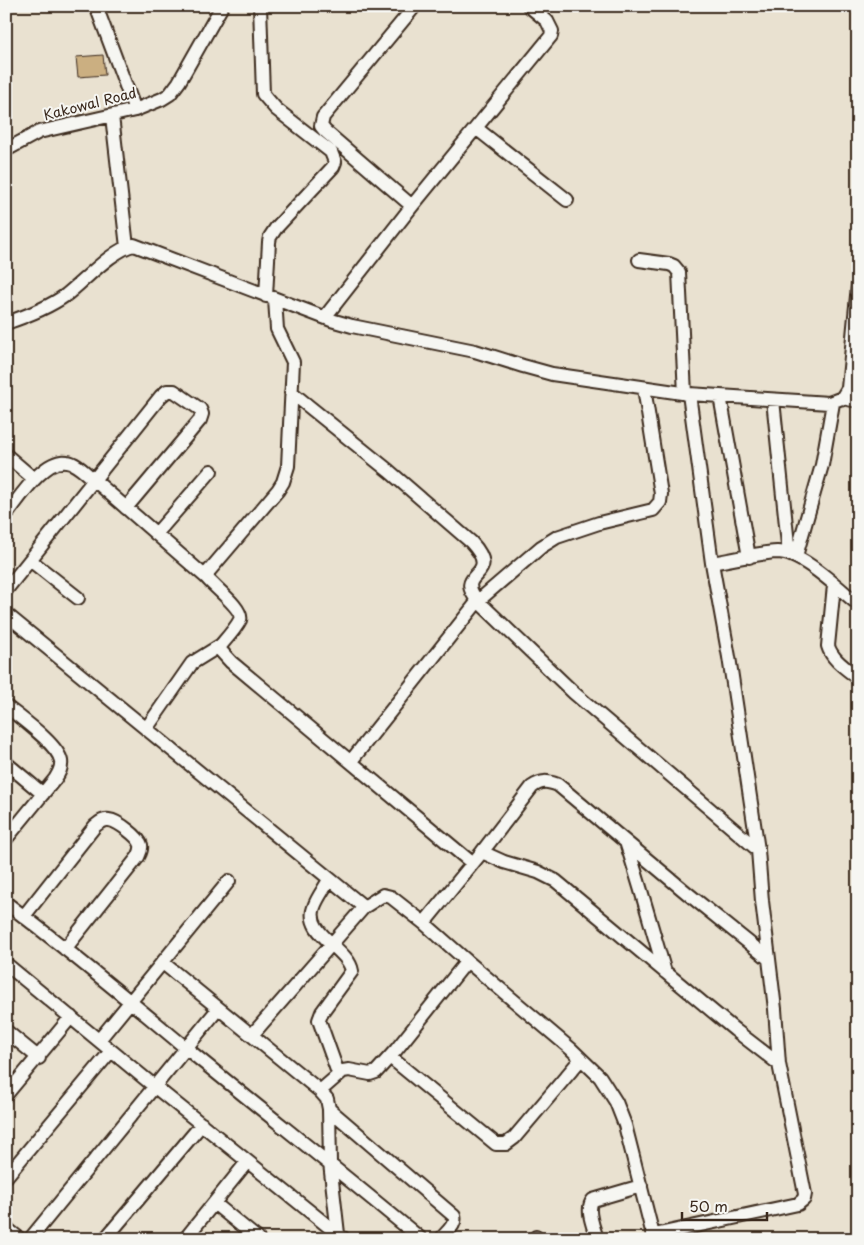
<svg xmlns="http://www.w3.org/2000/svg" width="864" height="1245" font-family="'Playpen Sans',sans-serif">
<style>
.building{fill:#cbaf81;stroke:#3b2a1e}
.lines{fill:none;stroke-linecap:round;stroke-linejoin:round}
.minor-casing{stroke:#3b2a1e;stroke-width:16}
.minor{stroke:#f6f6f2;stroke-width:12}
.labels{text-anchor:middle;stroke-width:4;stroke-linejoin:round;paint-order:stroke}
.street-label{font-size:14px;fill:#3b2a1e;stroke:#f6f6f2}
</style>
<rect width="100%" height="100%" fill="#e9e1d0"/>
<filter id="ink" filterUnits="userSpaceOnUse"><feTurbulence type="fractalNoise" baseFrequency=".02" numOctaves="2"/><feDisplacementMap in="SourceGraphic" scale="10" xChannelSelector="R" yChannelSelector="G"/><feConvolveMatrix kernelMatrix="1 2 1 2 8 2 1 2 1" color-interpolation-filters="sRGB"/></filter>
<g filter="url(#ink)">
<path class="building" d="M103 55 105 75 78 77 76 57Z"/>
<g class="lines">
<defs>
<path id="minor" d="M96 6 135 110
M260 6 263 94 276 109 331 152 335 162 333 167 276 228 270 237 269 242 266 296
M112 116 127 247
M476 128 567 200
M6 150 39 132 135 110 162 99 170 94 179 82 222 6
M412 206 325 131 321 126 323 117 415 6
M639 260 669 264 674 266 679 272 685 394
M275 299 277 329 293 362 288 466 283 482 278 490 209 571 207 578C214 587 244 609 240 620 236 628 227 638 221 645L220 650 231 662 472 863
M325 317 412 206 551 36 552 31 547 21 529 6
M6 323C27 316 48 308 66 295 84 281 113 249 134 245L331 320 352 326 475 351 523 366 552 374 689 394 829 403 842 398 848 388 858 285
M291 392 389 471 471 542C505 579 451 570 478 601L574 693 758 850
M720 396 749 557
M842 398 858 401
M773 400 789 554
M6 455 34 479
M6 515C19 499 44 458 67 462 77 463 86 474 93 479L207 578
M156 534 211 471
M796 556 822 465 833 403
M30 560 78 598
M712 563C732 560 757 553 777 552 802 552 839 589 858 604
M834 585 828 646C832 660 847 669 858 678
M6 590 161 396 167 391H174L200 409 202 414 200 420 126 508
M6 614 364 907
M6 706C20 718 58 744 61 761 62 768 59 773 55 779L6 839
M146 729 192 663 221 645
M351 761 478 601 541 547 557 537 599 523 653 510 660 502 661 494 644 388
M6 763 43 794
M626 842C640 885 652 929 665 972
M482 852 504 862 538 872 556 881 735 1030 779 1064
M329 880C324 889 317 898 314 907 304 934 348 948 352 971L322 1012 319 1020 338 1073
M6 903C68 949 127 999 186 1048 264 1112 343 1174 421 1239
M24 916 95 826C99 823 103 819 109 820 118 821 139 837 141 845 142 850 140 853 138 857L65 949
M424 923 482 852 532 787C542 780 547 781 558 785L687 893 769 959
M163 963 320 1091 327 1099 329 1109 330 1163 338 1234
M6 964 154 1086 344 1239
M6 1031 39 1058
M252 1035 364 907 383 895 391 897 424 923 467 961 571 1049 600 1077 616 1102 625 1125 654 1239
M99 1040 229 881
M390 1057 496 1144H506L514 1138 581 1059
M320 1091 343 1071 349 1070 370 1074 376 1072 396 1050 467 961
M6 1095 71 1017
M329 1109 454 1216C457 1225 446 1232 441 1239
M6 1177 111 1051
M214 1203 258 1239
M6 1228 20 1239
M654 1235 798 1204 804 1199 805 1194 779 1064 775 1009 762 901 758 850 729 657 712 563 689 394
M536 1237 537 1239
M30 1239 218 1009
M105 1239 202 1124
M185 1239 247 1162
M597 1239C594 1228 585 1209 593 1200L641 1186"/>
</defs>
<use href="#minor" class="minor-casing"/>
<use href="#minor" class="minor"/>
</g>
</g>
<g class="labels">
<g class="street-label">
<text transform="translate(90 104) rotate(-14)" y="5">Kakowal Road</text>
</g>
</g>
<rect width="864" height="1245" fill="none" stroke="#f6f6f2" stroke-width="25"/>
<rect x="12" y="12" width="839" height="1220" fill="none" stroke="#3b2a1e" stroke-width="2" filter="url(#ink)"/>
<path d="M682 1212v8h85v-8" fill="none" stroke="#3b2a1e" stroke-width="2.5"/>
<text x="689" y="1212" font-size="15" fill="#3b2a1e" stroke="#f6f6f2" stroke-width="4" paint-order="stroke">50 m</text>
</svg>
